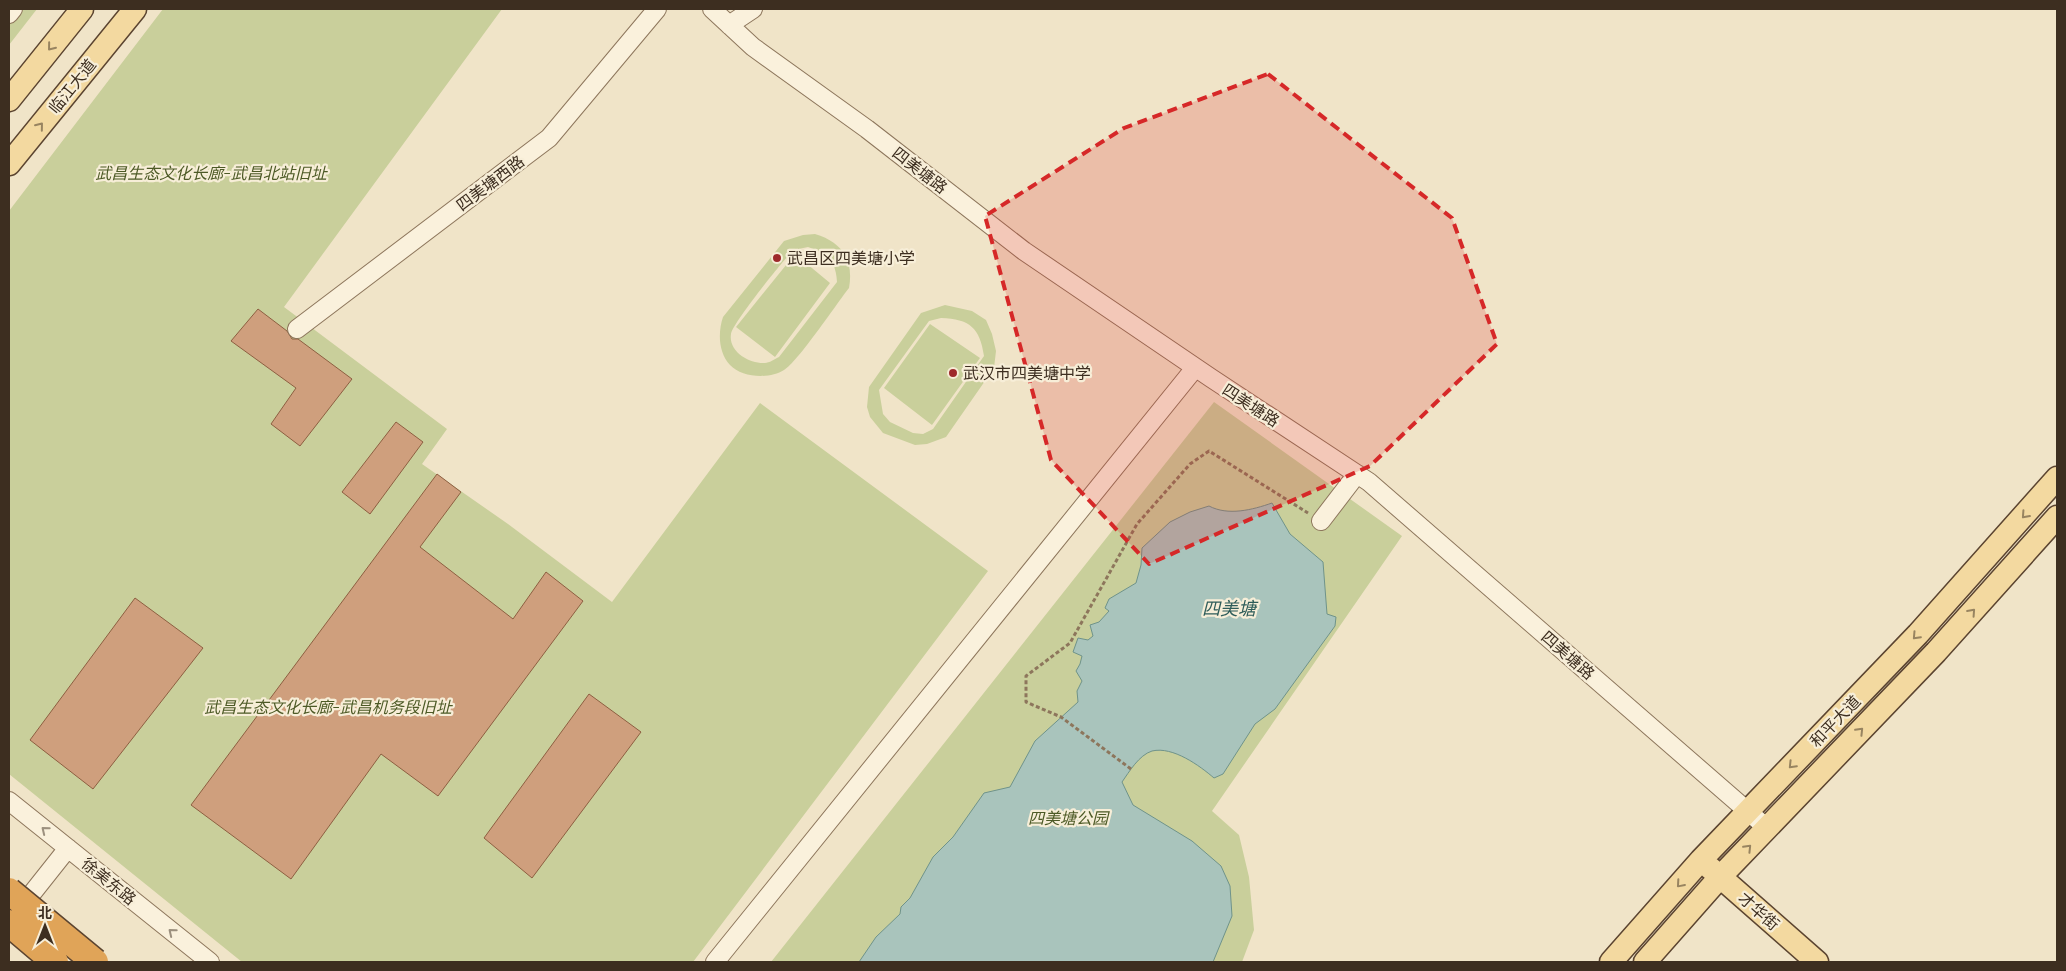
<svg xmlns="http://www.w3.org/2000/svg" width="2066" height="971" font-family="Lora,'Noto Sans SC',serif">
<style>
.green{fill:#c9cf9b;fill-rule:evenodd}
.water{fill:#a9c4bc;stroke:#6f938a}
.building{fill:#cf9f7d;stroke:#8d5f41}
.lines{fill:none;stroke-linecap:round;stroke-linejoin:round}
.minor-casing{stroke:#8d765c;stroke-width:20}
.major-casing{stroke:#5b4430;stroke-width:25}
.path{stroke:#8d765c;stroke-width:3;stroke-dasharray:4 2.5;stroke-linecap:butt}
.minor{stroke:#faf1dc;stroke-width:18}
.major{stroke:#f3d9a0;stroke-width:22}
.highway-bridge-casing{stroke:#5b4430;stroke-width:29;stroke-linecap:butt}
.highway-bridge{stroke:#e0a458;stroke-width:26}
.oneway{stroke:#988460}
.oneway2{stroke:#9c907e}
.marked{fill:#d62828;fill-opacity:0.2;stroke:#d62828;stroke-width:4;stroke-dasharray:10 6;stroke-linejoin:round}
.poi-dot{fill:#9e2a2b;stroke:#f7eed8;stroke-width:2}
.labels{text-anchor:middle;stroke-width:4.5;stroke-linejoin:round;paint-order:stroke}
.street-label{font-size:16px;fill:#3d2e20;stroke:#f7eed8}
.park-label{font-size:16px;font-style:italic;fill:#4d5a26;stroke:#f7eed8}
.poi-label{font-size:16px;fill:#3d2e20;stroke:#f7eed8;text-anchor:start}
.water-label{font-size:18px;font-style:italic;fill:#2f5d5a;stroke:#f7eed8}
</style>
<rect width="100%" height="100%" fill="#f0e4c8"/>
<path class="green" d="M9 9H37L9 45Z
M163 9H502L284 307 447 429 422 464 508 524 612 602 760 403 988 571 693 962H242L9 774V211Z
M815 234C842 242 854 260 849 288 837 303 797 363 784 370 770 379 742 378 730 365 718 352 718 332 723 317L784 241 803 235ZM808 247C827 253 836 261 837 282L779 357C775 359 769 363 765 363 750 364 728 352 731 334 732 324 781 263 790 254 794 250 802 248 808 247Z
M795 254 830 283 775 357 736 327Z
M945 305 972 311 986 320 992 334 996 351 994 368 946 437 927 444 915 445 883 433 870 417 867 407 869 387 921 313ZM941 318C970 319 980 328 984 356L933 429 923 434 913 433 890 422 883 414 879 390 929 321Z
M930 324 980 358 932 425 884 388Z
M1214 402 1402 536 1212 811 1239 835 1249 877 1254 930 1242 962H771Z"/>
<path class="water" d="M1272 503 1290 534 1323 562 1327 614 1336 617 1335 626 1275 709 1255 724 1223 774 1214 778C1200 766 1173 746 1152 751 1139 755 1129 772 1122 782L1133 805 1192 841 1221 866 1230 886 1232 916 1213 962H859L876 937 900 914 901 907 910 898 933 857 953 837 984 793 1010 787 1035 741 1078 702 1077 691 1082 681 1076 671 1080 664 1082 656 1073 652 1078 638 1088 640 1093 636 1090 625 1099 622 1109 611 1105 608 1109 599 1136 583 1141 565 1142 548 1170 522 1190 512 1209 506C1228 516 1252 510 1272 503Z"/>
<path class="building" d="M258 309 287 331 292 339H298L352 379 300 446 271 424 296 388 231 341Z
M396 422 423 442 370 514 342 492Z
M437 474 461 492 420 547 513 619 546 572 583 601 438 796 381 754 291 879 191 805Z
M135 598 203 648 93 789 30 740Z
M589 694 641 732 532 878 484 838Z"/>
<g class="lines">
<defs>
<path id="minor" d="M712 9 753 47 867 129 1024 251 1211 378 1369 482 1767 828
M9 14 13 9
M729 25 753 9
M297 329 549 138 657 9
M1321 521 1357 474
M9 801 210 962
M18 911 68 848
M715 962 1195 368"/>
<path id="major" d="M9 100 82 9
M9 164 135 9
M1709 867 1817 962
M1611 962 1701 860 1918 634 2057 478
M1645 962 1720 877 1936 652 2057 517"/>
</defs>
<use href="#minor" class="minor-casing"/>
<use href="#major" class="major-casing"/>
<path class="path" d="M1131 769 1061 717 1026 702V676L1070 643 1137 524 1190 464 1209 451 1308 513"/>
<use href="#minor" class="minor"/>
<use href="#major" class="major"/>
<defs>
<path id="highway-bridge" d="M9 891 95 962
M9 923 55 962"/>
</defs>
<use href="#highway-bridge" class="highway-bridge-casing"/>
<use href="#highway-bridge" class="highway-bridge"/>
</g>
<defs><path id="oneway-chevron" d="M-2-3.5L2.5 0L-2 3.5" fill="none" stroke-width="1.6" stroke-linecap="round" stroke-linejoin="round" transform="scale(1.25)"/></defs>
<g class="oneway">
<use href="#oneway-chevron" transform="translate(51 47) rotate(129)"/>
<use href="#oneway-chevron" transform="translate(40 126) rotate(-51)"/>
<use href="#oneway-chevron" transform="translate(2025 515) rotate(132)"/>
<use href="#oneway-chevron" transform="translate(1972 612) rotate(-48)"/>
<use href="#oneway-chevron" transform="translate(1916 636) rotate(133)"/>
<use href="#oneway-chevron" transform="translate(1860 731) rotate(-46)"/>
<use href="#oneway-chevron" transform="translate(1792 765) rotate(134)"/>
<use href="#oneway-chevron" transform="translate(1748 848) rotate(-46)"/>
<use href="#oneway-chevron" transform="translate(1680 884) rotate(131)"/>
</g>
<g class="oneway2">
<use href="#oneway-chevron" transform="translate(45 830) rotate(-141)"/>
<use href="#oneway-chevron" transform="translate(172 932) rotate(-141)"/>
</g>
<path class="marked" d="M1268 74 1452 218 1497 344 1370 466 1149 564 1051 460 985 216 1124 128Z"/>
<g class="poi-dot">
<circle cx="777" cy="258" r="5"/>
<circle cx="953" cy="373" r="5"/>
</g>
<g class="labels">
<g class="street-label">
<text transform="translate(72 86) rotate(-51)" y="6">临江大道</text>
<text transform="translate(920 170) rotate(38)" y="6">四美塘路</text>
<text transform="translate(490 183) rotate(-37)" y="6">四美塘西路</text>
<text transform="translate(1251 405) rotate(33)" y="6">四美塘路</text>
<text transform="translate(1568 655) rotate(41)" y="6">四美塘路</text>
<text transform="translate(1835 721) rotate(-46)" y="6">和平大道</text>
<text transform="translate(109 881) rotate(39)" y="6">徐美东路</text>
<text transform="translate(1759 911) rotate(41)" y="6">才华街</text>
</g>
<g class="park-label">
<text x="211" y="179">武昌生态文化长廊-武昌北站旧址</text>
<text x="328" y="713">武昌生态文化长廊-武昌机务段旧址</text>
<text x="1068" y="824">四美塘公园</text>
</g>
<g class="poi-label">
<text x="787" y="264">武昌区四美塘小学</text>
<text x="963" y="379">武汉市四美塘中学</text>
</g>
<g class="water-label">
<text x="1229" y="615">四美塘</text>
</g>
</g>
<rect width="2066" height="971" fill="none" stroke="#3d2e20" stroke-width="20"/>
<g transform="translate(45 926)" stroke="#f7eed8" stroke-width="4" paint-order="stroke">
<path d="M0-4L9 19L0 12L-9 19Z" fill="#3d2e20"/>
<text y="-8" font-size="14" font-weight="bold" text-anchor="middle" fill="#3d2e20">北</text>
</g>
</svg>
